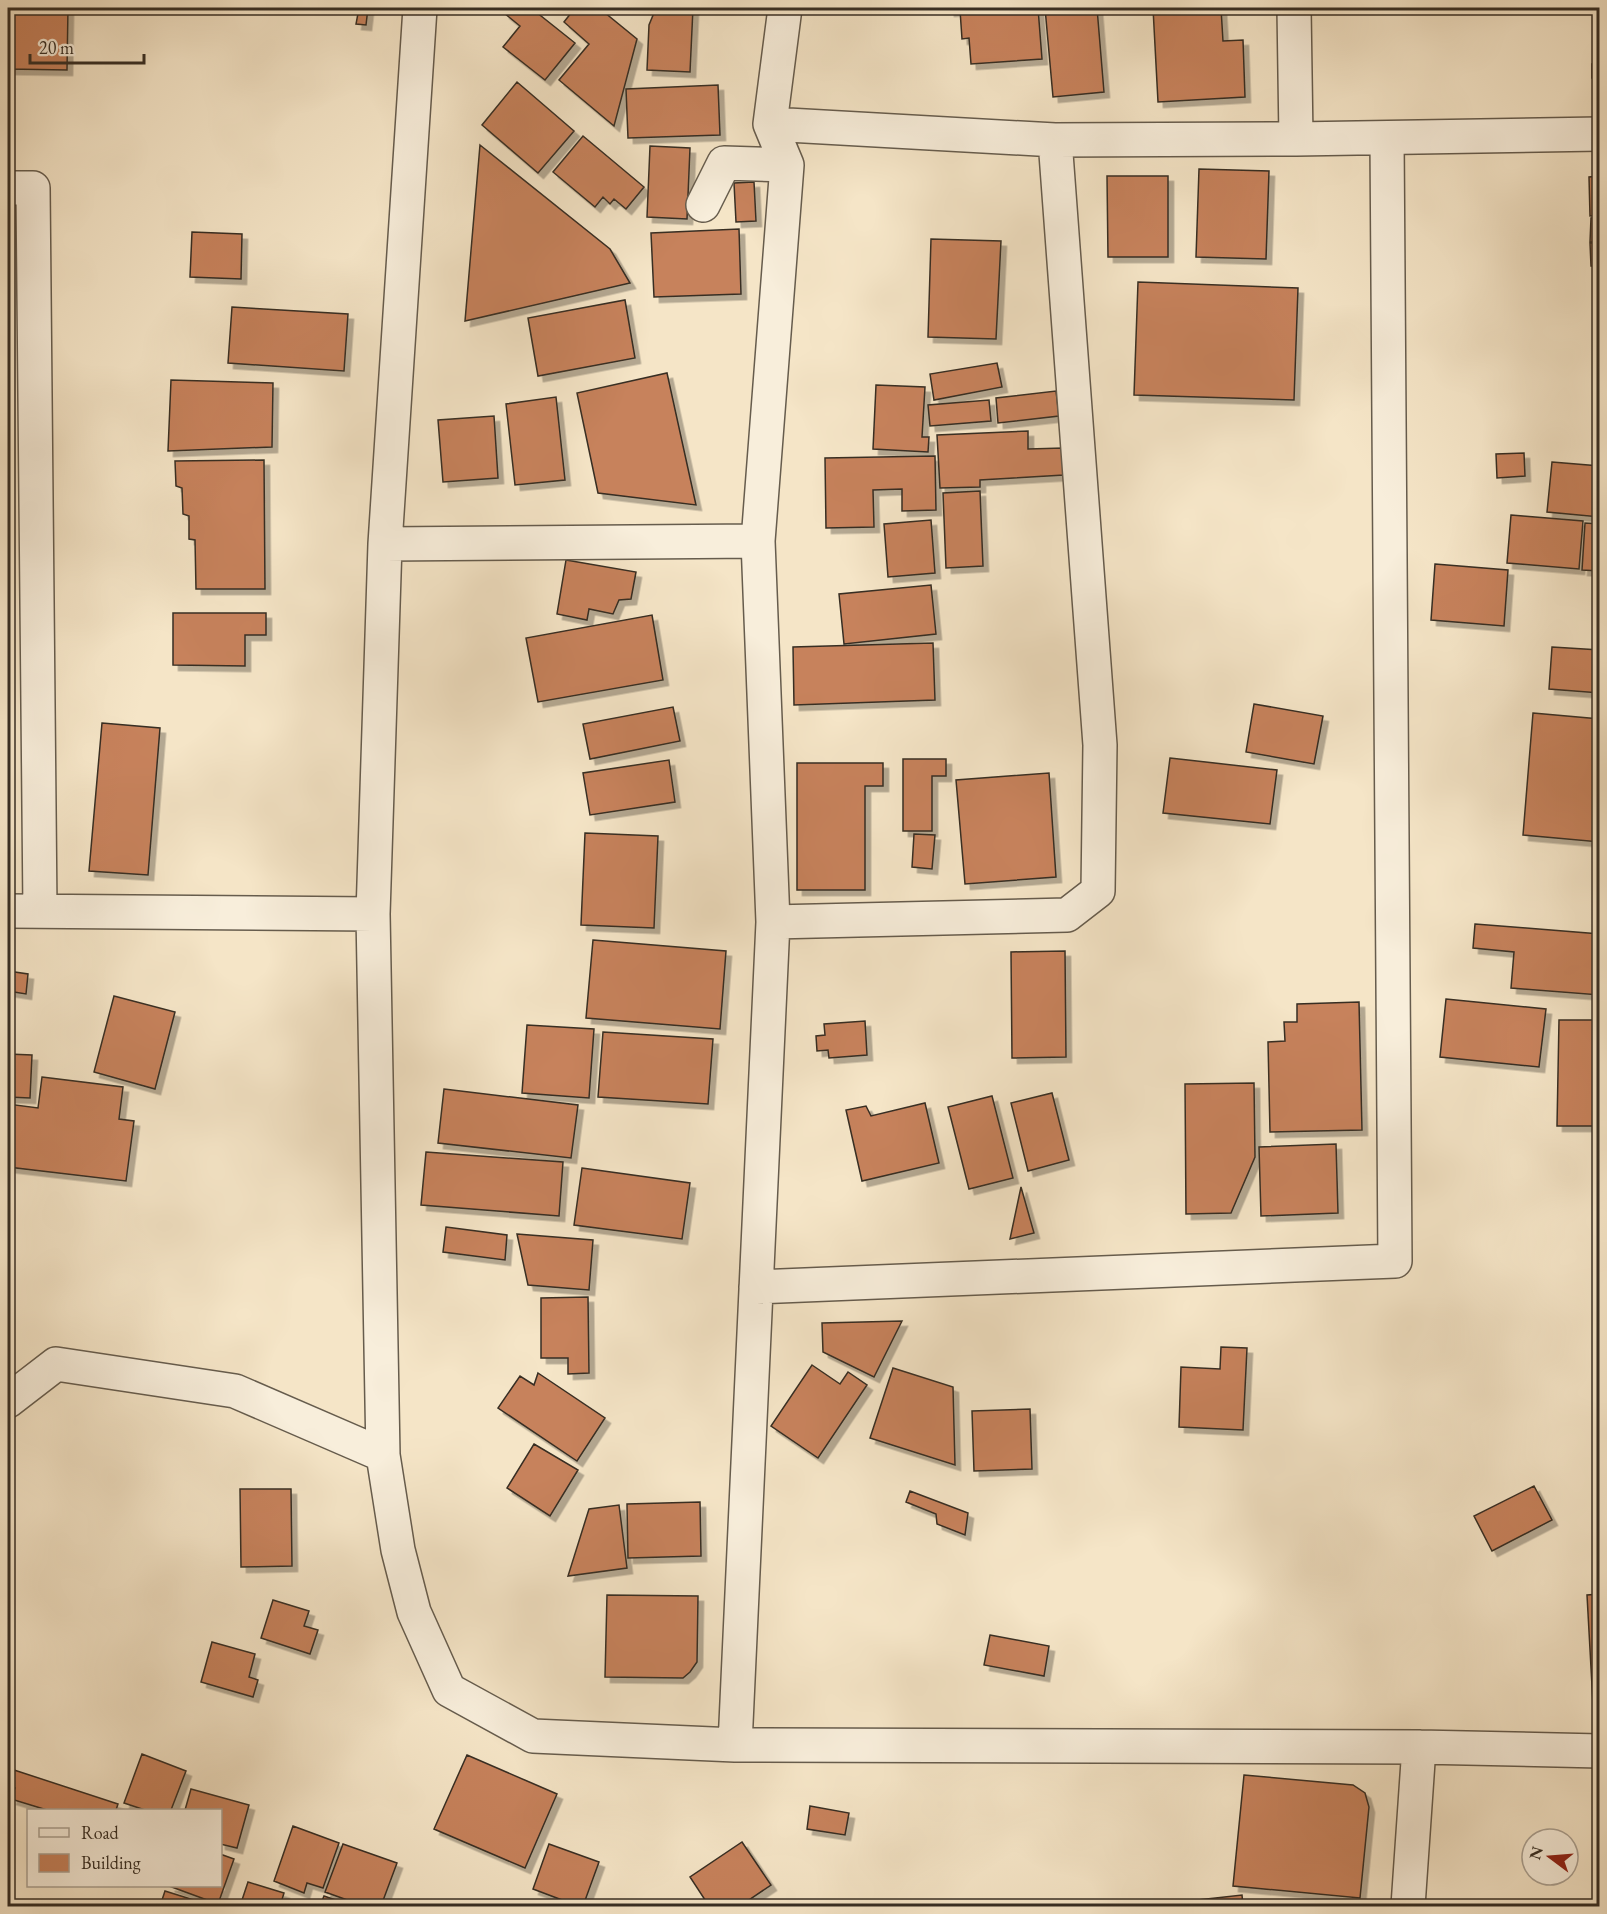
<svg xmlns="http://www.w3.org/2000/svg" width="1607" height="1914" font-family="'EB Garamond',serif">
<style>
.building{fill:#c7825c;stroke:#372e24;stroke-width:1.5;filter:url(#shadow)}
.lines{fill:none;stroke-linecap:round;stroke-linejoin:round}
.minor-casing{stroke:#665c4d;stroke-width:36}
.minor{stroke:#f8eedb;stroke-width:33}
</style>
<defs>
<filter id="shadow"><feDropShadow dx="5.5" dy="5.5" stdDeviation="0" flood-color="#0004"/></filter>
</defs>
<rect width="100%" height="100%" fill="#f5e5c7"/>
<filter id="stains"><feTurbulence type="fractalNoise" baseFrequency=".00333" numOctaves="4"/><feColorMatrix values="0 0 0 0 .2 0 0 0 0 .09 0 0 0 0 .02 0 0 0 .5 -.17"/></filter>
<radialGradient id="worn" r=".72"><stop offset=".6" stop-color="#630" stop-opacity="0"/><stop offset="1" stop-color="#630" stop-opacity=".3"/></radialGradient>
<path class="building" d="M8 8H68L67 70 8 69Z
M359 8H368L366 25 356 24Z
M509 8H531L575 43 545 80 503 47 520 26 504 13Z
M575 8H599L637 39 614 126 559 80 589 44 564 22Z
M656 8H693L690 72 647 70 649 25Z
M949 8H1038L1042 59 971 64 969 38 962 39 960 10 949 11Z
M1045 8H1097L1104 92 1053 97Z
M1153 8H1221L1223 41 1243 40 1245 97 1158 102Z
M1592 64H1600V77L1592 78Z
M517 82 574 131 538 173 482 125Z
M718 85 720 135 628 138 626 89Z
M583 136 644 187 626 209 614 199 610 204 603 197 595 207 553 172Z
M480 145 610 249 630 283 465 321Z
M650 146 690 148 687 219 647 217Z
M1199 169 1269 171 1266 259 1196 257Z
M1107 176H1168V257H1108Z
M1600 176V215L1590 216 1589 177Z
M754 182 756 221 736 222 734 183Z
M1591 218H1600V242H1590Z
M739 229 741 294 654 297 651 233Z
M192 232 242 234 241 279 190 277Z
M931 239 1001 241 996 339 928 337Z
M1590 243H1600V266H1591Z
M1138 282 1298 288 1294 400 1134 395Z
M625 300 635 358 538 376 528 318Z
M232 307 348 314 344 371 228 363Z
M997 363 1002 387 934 400 930 374Z
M667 373 696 505 598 493 577 393Z
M171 380 273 383 272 447 168 451Z
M876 385 925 387 922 437H929L928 452 873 449Z
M1056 391 1059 416 998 423 996 398Z
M556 397 565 480 515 485 506 404Z
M989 400 991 421 930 426 928 405Z
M494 416 498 478 443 482 438 420Z
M1028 431V449L1063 448 1064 475 980 480V487L940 488 937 435Z
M1524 453 1525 476 1497 478 1496 454Z
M935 456 936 510 902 511V489L873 490 874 527 826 528 825 458Z
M264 460 265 589H196L195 540 189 539V516L183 514 182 488 176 486 175 461Z
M1552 462 1600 466V517L1547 512Z
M980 491 983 566 946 568 943 493Z
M1511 515 1583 521 1579 569 1507 563Z
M931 520 935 573 888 577 884 524Z
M1585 523 1600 524V571L1582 570Z
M566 560 636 572 631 599 619 600 613 614 589 609 587 620 557 614Z
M1435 564 1508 570 1504 626 1431 620Z
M931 585 936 634 844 644 839 594Z
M173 613H266V635H245V666L173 665Z
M652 615 663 680 538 702 526 638Z
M933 643 935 700 794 705 793 647Z
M1552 647 1600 650V693L1549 689Z
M1254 704 1323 716 1314 764 1246 752Z
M673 707 680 741 590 759 583 724Z
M1533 713 1600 719V842L1523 835Z
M102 723 160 728 148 875 89 871Z
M1170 758 1277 770 1270 824 1163 813Z
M903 759H946V776H932V831H903Z
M669 760 675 802 590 815 583 773Z
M797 763H883V786H865V890H797Z
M1049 773 1056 877 965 884 956 780Z
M585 833 658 836 654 928 581 925Z
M914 834 935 835 932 869 912 867Z
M1475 924 1600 934V995L1511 988 1514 952 1473 948Z
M593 940 726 951 720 1029 586 1018Z
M1065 951 1066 1057 1012 1058 1011 952Z
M8 971 28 974 26 994 8 991Z
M114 996 175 1012 155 1089 94 1072Z
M1446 999 1546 1009 1539 1067 1440 1057Z
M1359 1002 1362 1130 1270 1132 1268 1042 1285 1041 1284 1022H1297V1004Z
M1559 1020H1600V1126H1557Z
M865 1021 867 1055 829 1058 828 1050 817 1051 816 1036 825 1035 824 1024Z
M527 1025 594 1029 589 1098 522 1093Z
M603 1032 713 1039 708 1104 598 1097Z
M8 1036V1054L32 1055 30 1098 8 1097Z
M42 1077 123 1087 119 1119 134 1121 126 1181 8 1167V1104L38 1108Z
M1254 1083 1255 1157 1231 1213 1186 1214 1185 1084Z
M444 1089 578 1105 571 1158 438 1143Z
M1052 1093 1069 1160 1028 1171 1011 1103Z
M992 1096 1013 1178 969 1189 948 1107Z
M925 1103 939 1163 862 1181 846 1110 866 1106 871 1116Z
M1336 1144 1338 1213 1261 1216 1259 1147Z
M426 1152 563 1162 559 1216 421 1205Z
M582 1168 690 1183 682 1239 574 1225Z
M1021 1187 1034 1233 1010 1239Z
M446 1227 507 1235 505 1260 443 1252Z
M517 1234 593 1240 589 1290 528 1285Z
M588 1297 589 1373 568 1374V1358H541V1298Z
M902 1321 874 1377 823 1352 822 1323Z
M1221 1347 1247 1348 1243 1430 1179 1427 1181 1367 1220 1369Z
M812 1365 840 1384 848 1372 867 1385 818 1458 771 1426Z
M893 1368 953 1387 955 1465 870 1438Z
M538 1373 605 1418 577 1461 498 1408 520 1376 534 1385Z
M1030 1409 1032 1469 974 1471 972 1411Z
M534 1444 578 1470 550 1516 507 1488Z
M1534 1486 1552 1520 1492 1551 1474 1516Z
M240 1489H291L292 1566 241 1567Z
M910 1491 968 1513 965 1535 937 1524 936 1514 906 1502Z
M700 1502 701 1556 628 1558 627 1504Z
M619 1505 627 1568 568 1576 589 1509Z
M1600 1594V1703L1593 1704 1587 1595Z
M607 1595 698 1596 697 1662 690 1672 683 1678 605 1677Z
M273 1600 309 1611 304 1626 318 1630 310 1654 261 1638Z
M990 1635 1049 1646 1044 1676 984 1665Z
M212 1642 255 1654 249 1677 258 1680 253 1697 201 1682Z
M142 1754 186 1771 171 1810H145L124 1803Z
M467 1755 557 1794 525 1868 434 1829Z
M8 1768 118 1804 116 1810H47L11 1799 15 1788 8 1785Z
M1244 1775 1353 1785 1365 1793 1369 1807 1360 1898 1233 1886Z
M191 1789 249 1805 237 1848 220 1844V1810H185Z
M810 1806 849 1813 845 1835 807 1829Z
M293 1826 339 1843 323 1888 307 1883 304 1893 274 1881Z
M742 1842 771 1885 749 1900 753 1906H709L690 1877Z
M343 1844 397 1863 381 1906H364L325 1892Z
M549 1844 599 1862 583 1906H559L562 1900 533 1889Z
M220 1854 234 1859 218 1904 169 1886H220Z
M248 1882 284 1893 280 1906H240Z
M165 1891 213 1906H160Z
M1242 1895 1243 1906H1198V1900Z
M324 1896 353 1906H320Z"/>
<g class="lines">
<defs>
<path id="minor" d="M420 8 385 544 373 914 383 1455 398 1550 414 1612 449 1690 533 1736 735 1745 1419 1747 1600 1751
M770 124 785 8
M1296 139 1600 134
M8 188H33L40 911
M703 205 724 163 787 165
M385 544 758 541
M8 911 373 914
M773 922 1067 915 1098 891 1100 745 1055 140
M756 1287 1395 1261 1387 138
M8 1401 56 1364 235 1391 383 1455
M735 1745 773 922 758 541 787 165 770 124 1055 140 1296 139 1294 8
M1408 1906 1419 1747"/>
</defs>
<use href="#minor" class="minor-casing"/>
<use href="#minor" class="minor"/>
</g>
<rect width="1607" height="1914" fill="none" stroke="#f5e5c7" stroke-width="30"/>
<rect x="9" y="9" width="1589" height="1896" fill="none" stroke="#372e24" stroke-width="3"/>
<rect x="15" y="15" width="1577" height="1884" fill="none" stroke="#372e24" stroke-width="1.5"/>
<rect x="27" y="1809" width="195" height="78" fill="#f8eedb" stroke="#aba192" stroke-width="1.5"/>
<rect x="39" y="1828" width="30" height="9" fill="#f8eedb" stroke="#aba192" stroke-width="1.5"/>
<text x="81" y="1839" font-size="18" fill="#372e24">Road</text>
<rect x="39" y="1854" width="30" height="18" fill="#c7825c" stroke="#aba192" stroke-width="1.5"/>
<text x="81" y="1869" font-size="18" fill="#372e24">Building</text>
<g transform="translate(1550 1857) rotate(286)"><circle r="28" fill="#f8eedb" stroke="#aba192" stroke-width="1.5"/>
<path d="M0-4.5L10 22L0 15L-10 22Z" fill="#8f2418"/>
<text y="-9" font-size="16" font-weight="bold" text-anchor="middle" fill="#372e24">N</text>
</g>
<path d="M30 54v9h114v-9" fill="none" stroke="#372e24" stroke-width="3"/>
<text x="39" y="54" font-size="18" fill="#372e24" stroke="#f8eedb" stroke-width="4.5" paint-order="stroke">20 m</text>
<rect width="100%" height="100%" filter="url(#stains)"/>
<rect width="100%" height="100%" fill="url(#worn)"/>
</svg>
